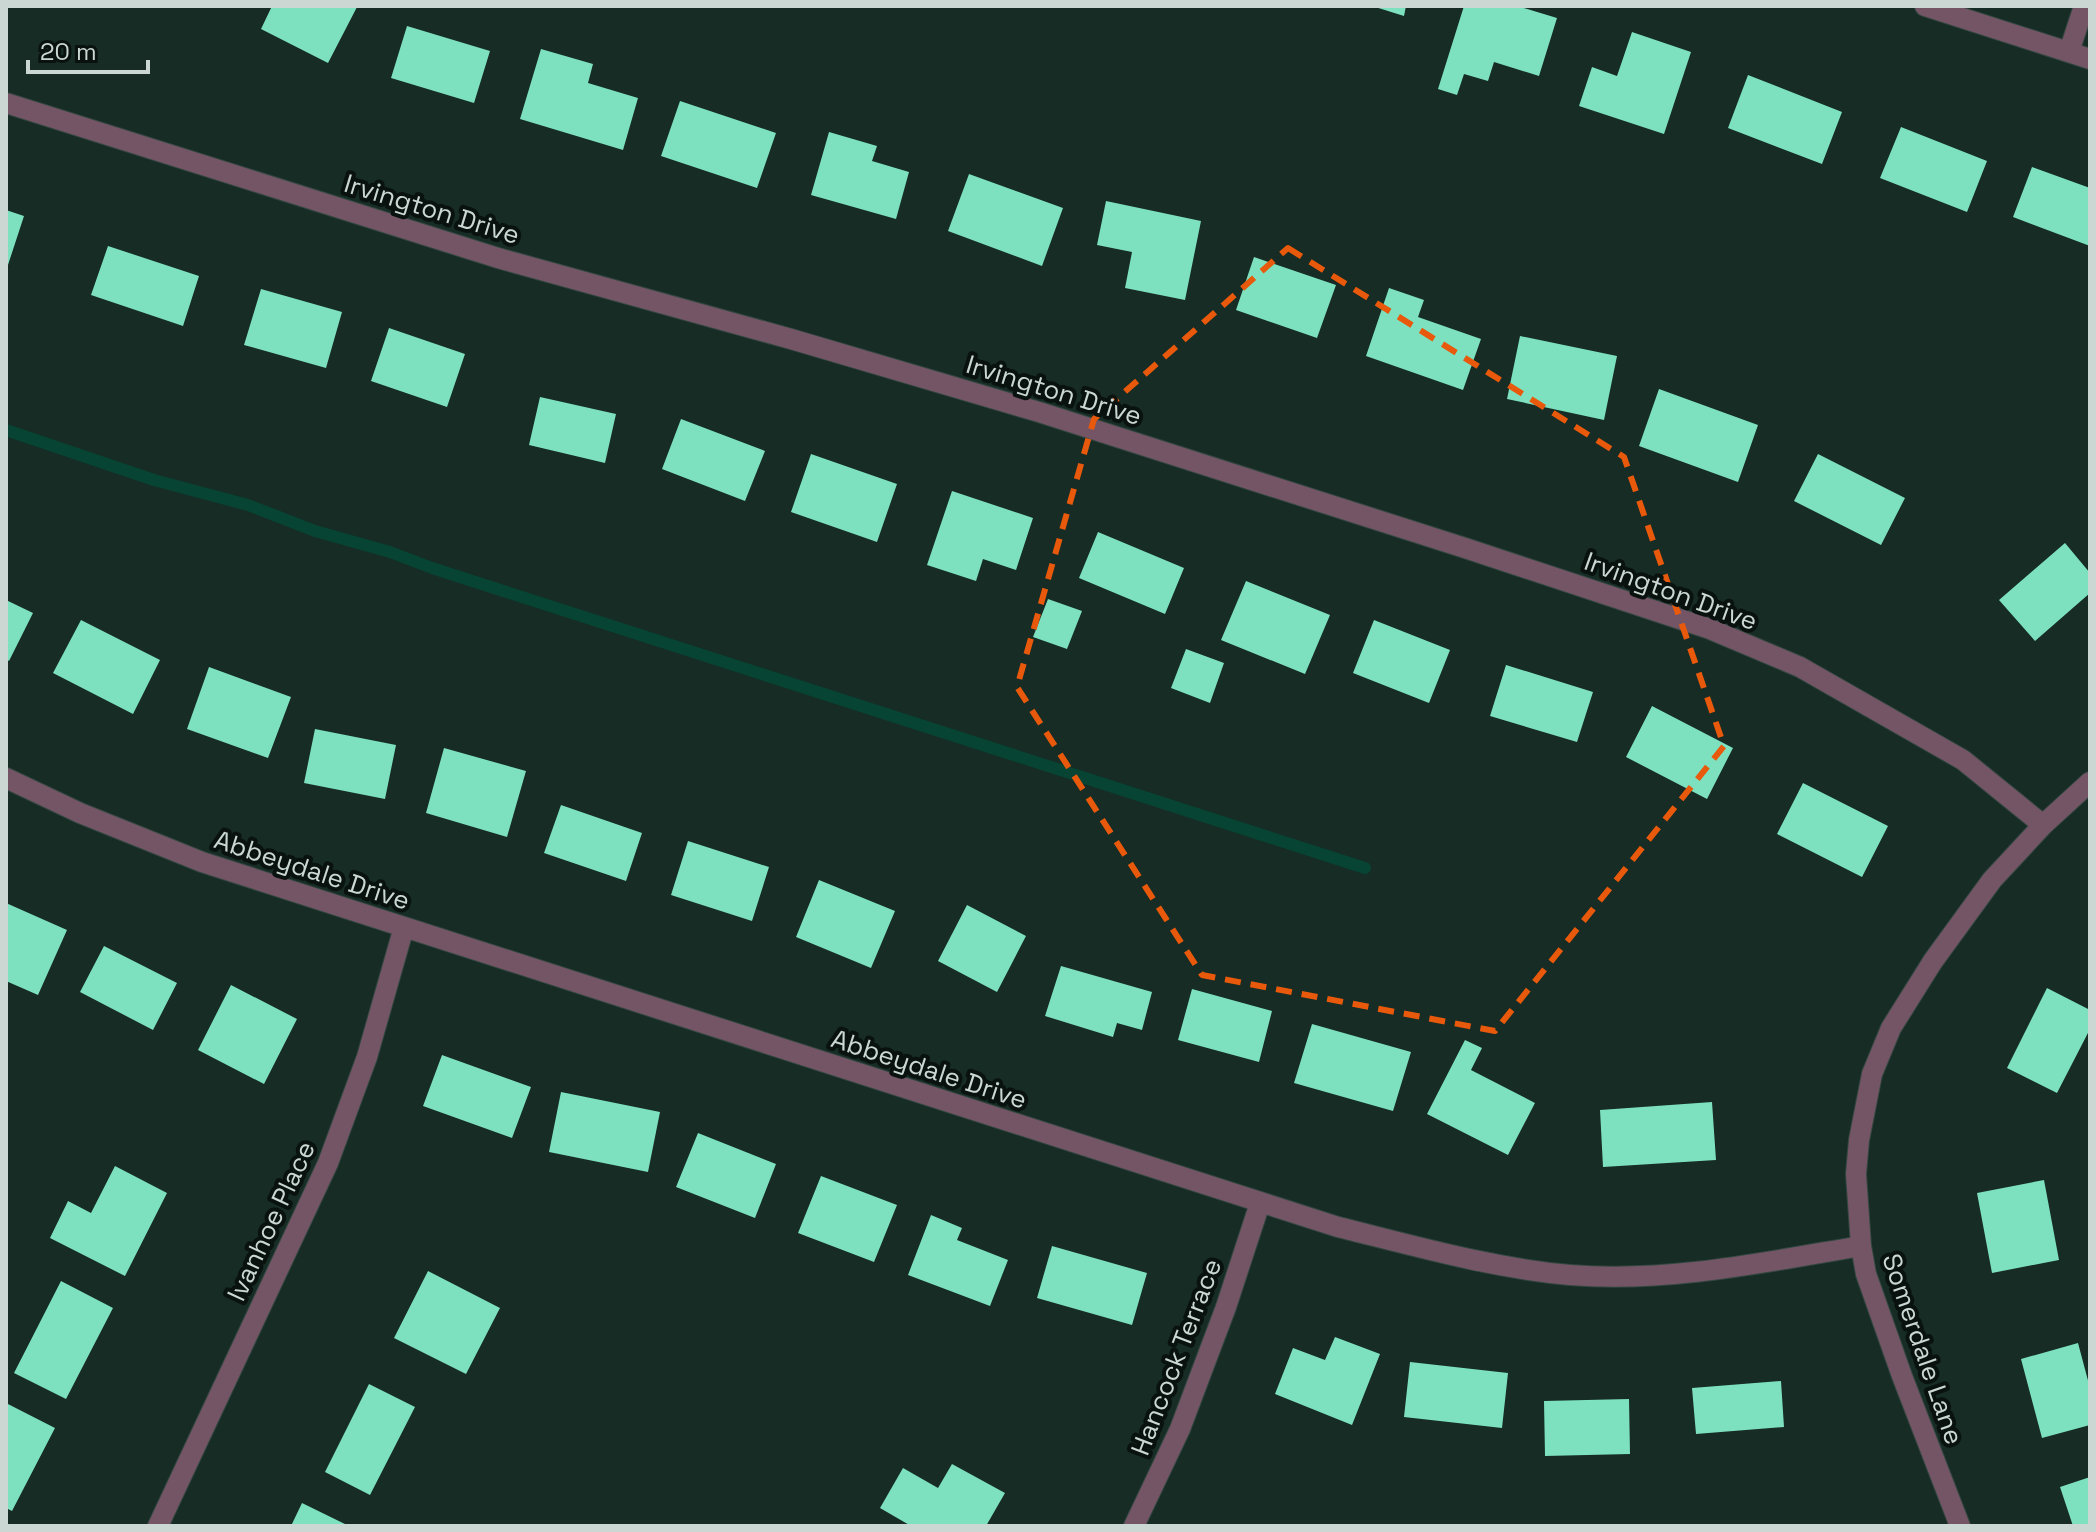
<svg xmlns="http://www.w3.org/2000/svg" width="2096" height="1532" font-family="'Space Grotesk',sans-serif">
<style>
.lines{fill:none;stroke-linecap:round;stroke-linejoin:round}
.stream{stroke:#074433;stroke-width:12}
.building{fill:#7de1bf}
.street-casing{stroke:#334740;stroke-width:22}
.street{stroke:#745566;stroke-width:20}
.marked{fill:none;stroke:#e8590c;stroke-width:6;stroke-dasharray:16 10;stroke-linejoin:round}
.labels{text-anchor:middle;stroke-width:8;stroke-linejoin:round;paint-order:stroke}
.street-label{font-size:26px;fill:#cad7d2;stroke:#09120e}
</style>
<rect width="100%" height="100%" fill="#162c24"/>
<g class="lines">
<path class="stream" d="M6 430 154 480 248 505 315 531 390 552 432 568 1365 868"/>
</g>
<path class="building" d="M272 6H355L357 7 328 63 261 29Z
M1372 6H1406L1404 16Z
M1464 6H1517L1557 18 1539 76 1494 62 1488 81 1464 74 1457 95 1438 89Z
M407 26 490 51 474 103 391 78Z
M1632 32 1691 52 1664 134 1579 106 1592 67 1617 76Z
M541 49 593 64 588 83 638 98 623 150 520 119Z
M1748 75 1842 112 1822 164 1728 128Z
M680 101 776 133 757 188 661 156Z
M1901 127 1987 161 1967 212 1880 178Z
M829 132 877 146 872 161 909 172 896 219 811 195Z
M2032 167 2090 188V246L2013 217Z
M969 174 1063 208 1042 266 948 231Z
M1106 201 1201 221 1185 300 1125 288 1132 252 1097 245Z
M6 210 24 216 7 268H6Z
M108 246 199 276 183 326 91 295Z
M1254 257 1336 285 1317 338 1236 310Z
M1389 288 1424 300 1418 317 1481 339 1463 390 1366 356Z
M261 289 342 312 326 368 244 345Z
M389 328 465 354 447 407 371 381Z
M1520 336 1617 356 1604 420 1507 399Z
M1659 389 1758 425 1738 482 1639 446Z
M540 397 616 414 605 463 529 445Z
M681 419 765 451 745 501 662 469Z
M811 454 897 484 877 542 791 512Z
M1818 454 1905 498 1881 545 1794 501Z
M952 491 1033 518 1016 570 983 559 976 581 927 565Z
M1098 532 1184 568 1165 614 1079 578Z
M2065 543 2090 573V593L2035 641 1999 600Z
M1246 581 1330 615 1305 674 1221 640Z
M1048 599 1082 611 1067 649 1033 637Z
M6 600 33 613 9 661 6 659Z
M81 620 160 660 133 714 53 673Z
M1374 620 1450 650 1429 703 1353 673Z
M1186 649 1224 663 1210 703 1171 688Z
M1506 665 1593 692 1577 742 1490 716Z
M209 667 291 697 268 758 187 729Z
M1652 706 1733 748 1707 799 1626 757Z
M315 729 396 745 385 799 304 783Z
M444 748 526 771 507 837 426 813Z
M1803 783 1888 826 1862 877 1777 834Z
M561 805 642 833 626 881 544 853Z
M688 841 769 867 752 921 671 895Z
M819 880 895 911 871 968 796 937Z
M6 903 67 930 38 995 6 981Z
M967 905 1026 936 997 992 938 961Z
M104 946 177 983 153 1030 80 992Z
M1061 966 1152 992 1142 1030 1117 1023 1113 1037 1045 1016Z
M231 985 297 1019 264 1084 198 1050Z
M2047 988 2090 1010V1029L2057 1093 2007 1068Z
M1192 989 1272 1011 1259 1062 1178 1040Z
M1312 1024 1411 1052 1393 1111 1294 1083Z
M1465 1040 1482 1048 1471 1070 1535 1103 1508 1155 1427 1114Z
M442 1055 531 1087 512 1138 423 1106Z
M561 1092 660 1112 648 1172 549 1152Z
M1712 1102 1716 1160 1603 1167 1600 1110Z
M698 1133 776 1164 755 1218 676 1187Z
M115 1166 167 1193 125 1276 50 1238 68 1201 91 1213Z
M821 1176 897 1205 874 1262 798 1233Z
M2044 1180 2059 1260 1992 1273 1977 1193Z
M931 1215 962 1228 957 1240 1008 1260 990 1306 908 1275Z
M1052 1246 1147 1273 1132 1325 1037 1298Z
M428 1271 500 1308 466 1374 394 1338Z
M61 1281 113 1308 66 1399 14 1373Z
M1335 1337 1380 1354 1352 1425 1275 1394 1293 1348 1325 1360Z
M2078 1343 2090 1388V1425L2042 1438 2021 1359Z
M1410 1362 1508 1373 1502 1428 1404 1417Z
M1781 1381 1784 1427 1696 1434 1692 1388Z
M369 1384 415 1407 370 1495 325 1472Z
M1629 1399 1630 1454 1545 1456 1544 1401Z
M6 1403 55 1428 12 1511 6 1508Z
M952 1464 1005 1493 986 1526H911L880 1508 903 1468 938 1488Z
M2090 1477V1526H2073L2060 1487Z
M302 1503 349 1526H291Z"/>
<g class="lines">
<defs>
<path id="street" d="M1925 6 2090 59
M2069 52 2084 6
M6 103 498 258 791 339 1039 412 1465 548 1710 629 1800 667 1963 760 2043 825
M6 778 80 813 202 862 1338 1227C1415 1246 1491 1268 1570 1275 1667 1283 1766 1262 1861 1246
M158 1526 328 1163 367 1057 404 927
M1134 1526 1180 1429 1226 1307 1260 1203
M1960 1526 1902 1376 1866 1274 1861 1246 1856 1174 1859 1140 1872 1074 1891 1028 1933 961 1992 880 2043 825 2090 782"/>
</defs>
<use href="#street" class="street-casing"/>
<use href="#street" class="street"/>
</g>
<path class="marked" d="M1288 248 1624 457 1724 746 1495 1031 1202 975 1017 687 1094 419Z"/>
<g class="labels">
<g class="street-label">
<text transform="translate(432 209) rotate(17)" y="9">Irvington Drive</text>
<text transform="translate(1054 390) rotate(17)" y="9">Irvington Drive</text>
<text transform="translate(1671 591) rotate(20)" y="9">Irvington Drive</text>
<text transform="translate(312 870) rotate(18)" y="9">Abbeydale Drive</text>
<text transform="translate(929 1069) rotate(18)" y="9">Abbeydale Drive</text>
<text transform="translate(271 1221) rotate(-65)" y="9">Ivanhoe Place</text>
<text transform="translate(1923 1349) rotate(71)" y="9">Somerdale Lane</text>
<text transform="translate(1176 1357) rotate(-69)" y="9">Hancock Terrace</text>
</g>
</g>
<rect width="2096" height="1532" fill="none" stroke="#cad7d2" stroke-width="16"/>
<path d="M28 60v12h120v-12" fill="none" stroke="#cad7d2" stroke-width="4"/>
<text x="40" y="60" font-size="24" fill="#cad7d2" stroke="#09120e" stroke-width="6" paint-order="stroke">20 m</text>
</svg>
